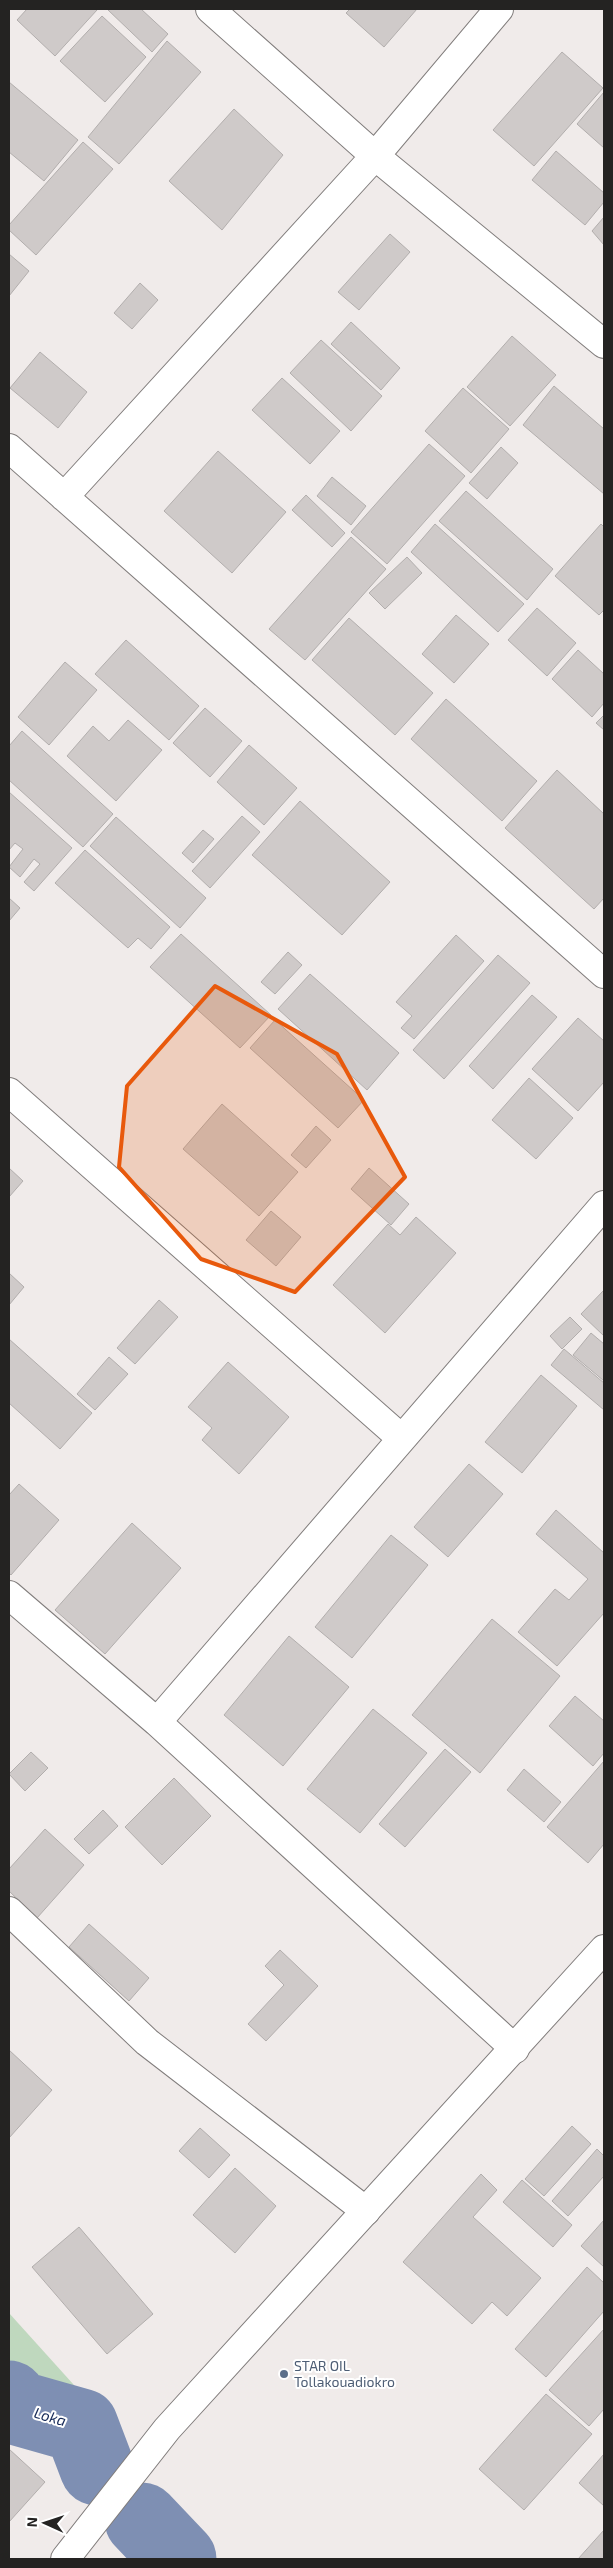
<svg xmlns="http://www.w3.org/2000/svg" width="613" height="2568" font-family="'Exo 2',sans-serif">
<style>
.green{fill:#bfd8be}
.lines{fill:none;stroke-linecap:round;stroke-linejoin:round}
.river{stroke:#7e8fb3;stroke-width:75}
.building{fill:#cfcac9;stroke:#b2aead}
.minor-casing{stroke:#817d7c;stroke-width:30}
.tertiary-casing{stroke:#817d7c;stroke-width:30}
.minor{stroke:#fff;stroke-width:28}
.tertiary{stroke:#fff;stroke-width:28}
.marked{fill:#e8590c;fill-opacity:0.2;stroke:#e8590c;stroke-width:4;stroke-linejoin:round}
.service-dot{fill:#5c6f8a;stroke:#fff;stroke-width:2}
.labels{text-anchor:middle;stroke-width:4;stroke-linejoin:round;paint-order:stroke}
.service-label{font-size:14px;fill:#4e5e75;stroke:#fff;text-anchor:start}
.water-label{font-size:15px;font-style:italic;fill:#162a58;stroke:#fff}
</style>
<rect width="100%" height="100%" fill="#f0ebea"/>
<path class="green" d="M9 2313 101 2415 55 2458 9 2415Z"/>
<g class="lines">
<path class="river" d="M9 2398 14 2407 81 2426 97 2468
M142 2520 179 2559"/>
</g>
<path class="building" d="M27 9H96L97 10 55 56 17 20Z
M107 9H141L168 34 152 52Z
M350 9H417L384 47 346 13Z
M102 16 146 57 105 102 60 61Z
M167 41 201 72 119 164 88 137Z
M562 52 603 88 534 166 493 130Z
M9 82 78 140 44 181 9 152Z
M604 92V148L577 124Z
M234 109 283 155 222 230 169 181Z
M83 142 113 169 36 255 9 230V225Z
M556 151 604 193V202L585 225 532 180Z
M604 217V245L592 231Z
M390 234 410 252 359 310 338 292Z
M9 254 29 271 9 296Z
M140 283 158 300 132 329 114 313Z
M351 322 400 368 381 390 331 344Z
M512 336 556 375 510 426 467 387Z
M321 340 382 396 351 431 290 373Z
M40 352 87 392 58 428 10 388Z
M282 378 340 431 310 464 252 410Z
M554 386 604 429V494L523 425Z
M463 388 509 429 471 473 425 431Z
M429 444 465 476 387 564 351 532Z
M501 447 518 463 487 499 469 483Z
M218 451 286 512 232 573 164 511Z
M332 477 366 506 351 525 317 496Z
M466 491 553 569 527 600 439 521Z
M306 495 345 533 332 547 292 510Z
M435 524 524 604 498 632 411 552Z
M601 524 604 527V610L599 615 555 576Z
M351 537 386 569 305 660 269 629Z
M407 557 422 573 385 609 369 593Z
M537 608 576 643 547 676 508 640Z
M456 615 489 644 454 683 422 654Z
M349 618 433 693 395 735 312 660Z
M126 640 199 706 169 740 95 674Z
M578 650 604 674V703L592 717 552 679Z
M65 662 97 690 49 745 18 717Z
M446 699 537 781 502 821 411 739Z
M205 708 242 741 210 777 173 743Z
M604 715V730L596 723Z
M128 720 162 750 116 801 67 756 93 726 109 741Z
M22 731 113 814 83 847 9 780V746Z
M249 745 297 788 264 825 217 782Z
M557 770 604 814V898L594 909 505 828Z
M9 792 72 848 34 891 24 882 40 864 34 859 20 877 9 867 23 849 15 843 9 850Z
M300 801 390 882 342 935 252 855Z
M242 816 260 832 210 888 192 871Z
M116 817 206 898 180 928 90 846Z
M203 830 214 839 193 863 182 853Z
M85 850 170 927 151 949 138 938 128 948 55 883Z
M9 898 20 908 9 921Z
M181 934 271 1015 240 1048 150 967Z
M456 935 484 961 414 1039 401 1028 412 1016 396 1002Z
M288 952 302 965 275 994 261 982Z
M498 955 530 983 444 1079 413 1050Z
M310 974 399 1053 367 1090 278 1009Z
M532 995 557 1017 493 1089 469 1066Z
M578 1018 604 1041V1082L578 1111 532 1069Z
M275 1020 364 1100 338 1128 250 1048Z
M529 1078 573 1118 536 1159 492 1120Z
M222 1104 298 1172 259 1216 183 1149Z
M316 1126 331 1140 306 1168 291 1155Z
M9 1168 23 1181 9 1197Z
M369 1168 409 1204 391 1225 351 1189Z
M271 1211 301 1237 276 1266 246 1240Z
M416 1217 456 1253 385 1333 333 1285 388 1224 400 1235Z
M9 1273 24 1287 9 1305Z
M604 1290V1336L581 1314Z
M159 1300 178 1317 135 1364 117 1348Z
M570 1317 582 1329 562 1349 550 1336Z
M591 1333 604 1344V1381L573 1355Z
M9 1339 92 1413 60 1449 9 1403Z
M564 1349 604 1383V1410L551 1365Z
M109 1357 128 1374 95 1410 77 1394Z
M228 1362 289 1417 239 1474 202 1440 212 1428 188 1407Z
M541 1375 577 1406 522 1473 485 1442Z
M469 1464 503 1494 448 1557 414 1527Z
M19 1484 59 1520 11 1575 9 1573V1495Z
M556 1510 604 1553V1613L557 1666 518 1632 555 1589 569 1600 588 1579 536 1534Z
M132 1523 181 1568 105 1654 55 1610Z
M391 1535 428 1565 352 1658 315 1627Z
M492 1619 560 1676 480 1773 412 1715Z
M289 1636 349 1687 283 1766 224 1715Z
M575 1696 604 1721V1753L593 1766 549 1726Z
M373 1709 427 1753 360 1833 307 1789Z
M445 1749 471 1772 405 1847 379 1824Z
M31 1752 48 1768 25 1791 9 1774Z
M604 1761V1844L588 1863 547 1827Z
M524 1769 561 1802 544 1822 507 1790Z
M174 1778 211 1816 162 1865 125 1827Z
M103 1810 118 1826 89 1854 74 1839Z
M45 1829 84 1865 37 1918 9 1891V1869Z
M89 1924 149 1978 129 2001 69 1947Z
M280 1950 318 1986 266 2041 248 2024 284 1985 265 1966Z
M9 2050 52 2090 9 2138Z
M572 2126 591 2144 544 2196 525 2179Z
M200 2128 230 2155 209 2178 179 2151Z
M597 2149 604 2156V2176L568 2216 552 2201Z
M235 2168 276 2206 235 2253 193 2215Z
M481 2174 497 2190 473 2217 541 2278 507 2316 492 2302 472 2324 403 2262Z
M522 2180 572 2225 553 2247 503 2202Z
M604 2220V2267L581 2246Z
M79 2227 153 2314 107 2354 32 2267Z
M587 2267 604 2283V2311L546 2377 515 2349Z
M604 2329V2409L589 2426 549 2390Z
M546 2394 592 2434 524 2510 479 2469Z
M9 2449 45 2482 9 2522Z
M604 2454V2506L579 2483Z
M604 2530V2559H578Z"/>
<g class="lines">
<defs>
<path id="minor" d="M210 9 375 156 604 344
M9 448 604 974
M64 497 375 156 499 9
M9 1092 401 1438
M9 1595 157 1722 515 2049
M157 1722 604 1205
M9 1911 147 2042 366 2211"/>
<path id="tertiary" d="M65 2559 167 2429 604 1949"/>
</defs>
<use href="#minor" class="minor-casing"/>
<use href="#tertiary" class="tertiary-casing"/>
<use href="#minor" class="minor"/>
<use href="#tertiary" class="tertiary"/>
</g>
<path class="marked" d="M215 986 337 1054 405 1177 295 1292 201 1259 119 1167 127 1086Z"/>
<circle class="service-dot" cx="284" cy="2374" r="5"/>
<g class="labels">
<g class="service-label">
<text x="294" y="2371">STAR OIL<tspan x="294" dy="16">Tollakouadiokro</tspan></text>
</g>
<g class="water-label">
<text transform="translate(50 2417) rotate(16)" y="5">Loka</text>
</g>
</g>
<rect width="613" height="2568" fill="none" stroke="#242322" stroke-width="20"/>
<g transform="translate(45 2523) rotate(273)" stroke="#ffffff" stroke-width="4" paint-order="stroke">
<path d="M0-4L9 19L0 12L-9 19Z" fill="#242322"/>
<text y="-8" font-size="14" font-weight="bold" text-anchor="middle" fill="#242322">N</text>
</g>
</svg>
